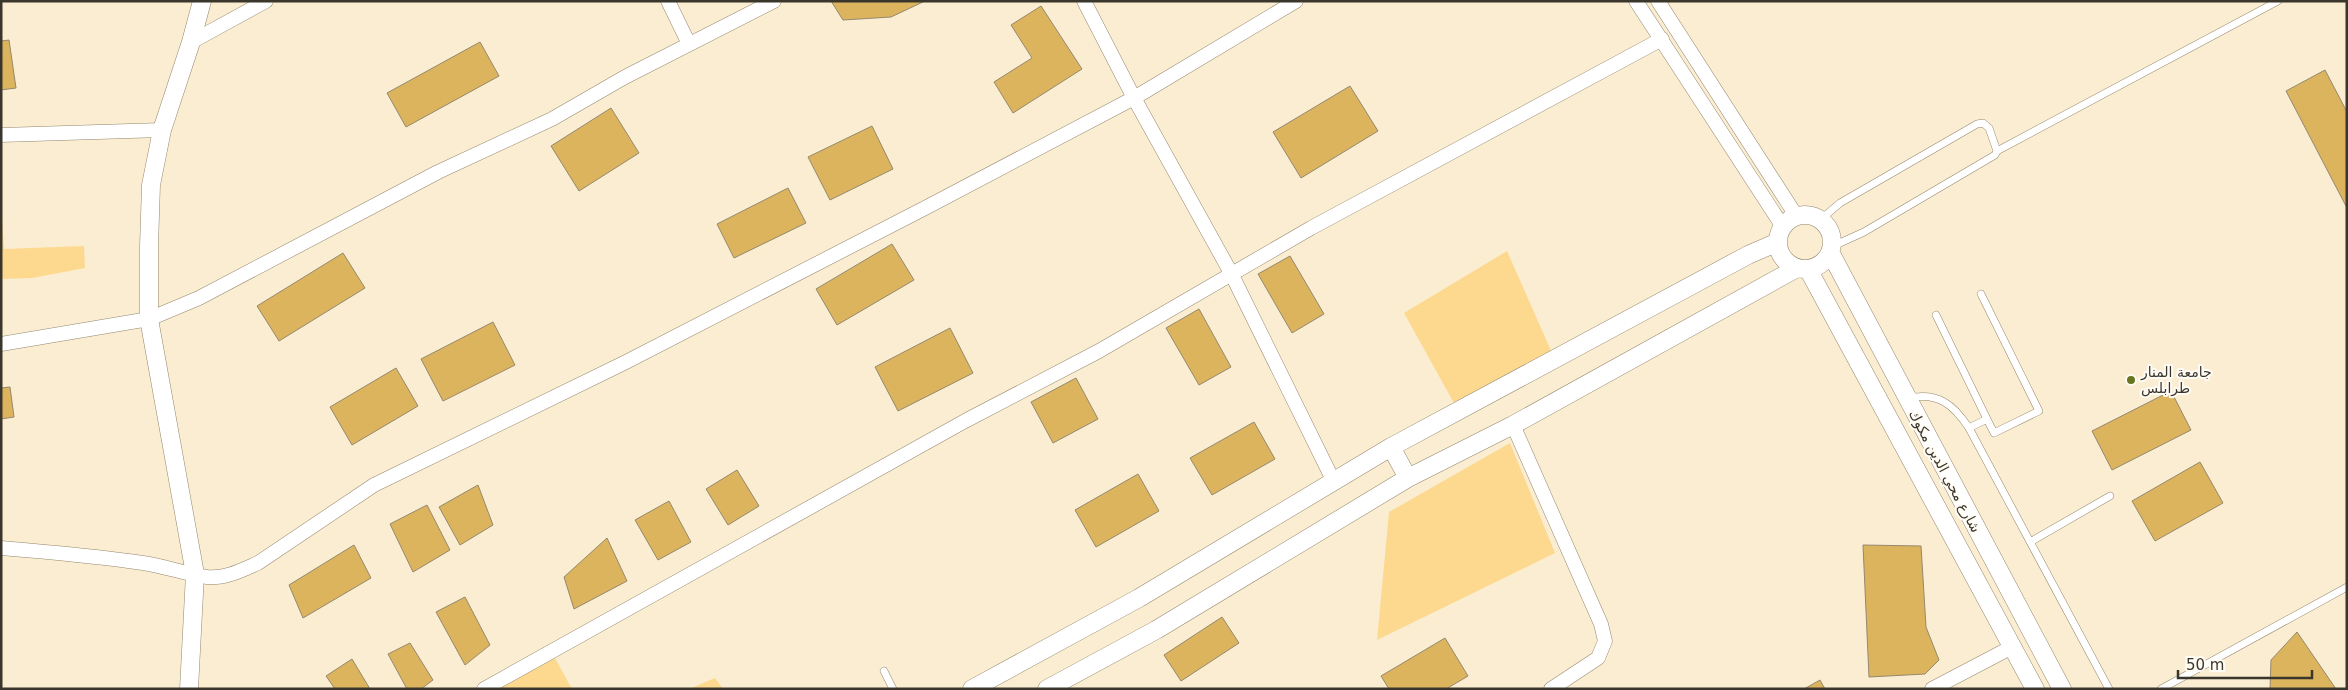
<svg xmlns="http://www.w3.org/2000/svg" width="2348" height="690" font-family="'DejaVu Sans','Noto Naskh Arabic',sans-serif">
<style>
.green{fill:#fcd98f}
.building{fill:#ddb45e;stroke:#94886e}
.lines{fill:none;stroke-linecap:round;stroke-linejoin:round}
.service-casing{stroke:#94876e;stroke-width:8}
.minor-casing{stroke:#94876e;stroke-width:15}
.tertiary-casing{stroke:#94876e;stroke-width:19}
.service{stroke:#fff;stroke-width:7}
.minor{stroke:#fff;stroke-width:14}
.tertiary{stroke:#fff;stroke-width:18}
.poi-dot{fill:#677521;stroke:#fffcf6;stroke-width:2}
.labels{text-anchor:middle;stroke-width:4;stroke-linejoin:round;paint-order:stroke}
.poi-label{font-size:14px;fill:#3b362b;stroke:#fffcf6;text-anchor:start}
.street-label{font-size:14px;fill:#3b362b;stroke:#fffcf6}
</style>
<rect width="100%" height="100%" fill="#fbedd1"/>
<path class="green" d="M1 203 4 249 84 246 85 268 32 278 1 279Z
M1507 251 1552 353 1455 405 1404 313Z
M1510 443 1555 553 1377 640 1389 512Z
M551 651 572 689H481Z
M715 678 723 689H689Z"/>
<path class="building" d="M831 1H925L891 17 843 20Z
M1041 6 1082 69 1013 113 994 82 1032 58 1011 25Z
M9 40 16 88 1 90V41Z
M480 42 499 76 406 127 387 93Z
M2325 70 2347 112V208L2286 91Z
M1350 86 1378 131 1301 178 1273 132Z
M611 108 639 153 579 191 551 146Z
M872 126 893 169 830 200 808 157Z
M788 188 806 223 734 258 717 224Z
M892 244 914 280 837 325 816 289Z
M343 253 365 288 279 341 257 306Z
M1290 256 1324 314 1292 333 1258 274Z
M1199 309 1231 367 1199 385 1166 328Z
M493 322 515 365 443 401 421 359Z
M950 328 973 373 898 411 875 367Z
M396 368 418 406 352 445 330 407Z
M1076 378 1098 419 1053 443 1031 402Z
M10 387 14 417 1 419V388Z
M2171 391 2191 430 2112 470 2092 431Z
M1254 422 1275 459 1212 495 1190 458Z
M2200 462 2223 503 2155 541 2132 501Z
M737 470 759 506 728 525 706 489Z
M1138 474 1159 511 1096 547 1075 510Z
M478 485 493 525 460 545 439 507Z
M669 501 691 542 658 560 635 520Z
M427 505 450 550 413 572 390 524Z
M607 538 627 581 574 609 564 577Z
M354 545 371 578 303 618 289 585Z
M1863 545 1921 546 1926 627 1939 660 1925 674 1869 677Z
M465 597 490 645 465 665 436 612Z
M1222 617 1239 643 1181 681 1164 655Z
M2297 632 2336 689H2270L2271 660Z
M1445 638 1468 676 1446 689H1389L1381 676Z
M410 643 433 680 421 689H407L388 654Z
M352 659 370 689H335L326 676Z
M1820 680 1825 689H1804Z"/>
<g class="lines">
<defs>
<path id="service" d="M1820 220 1840 203 1977 124 1983 123 1989 128 1997 151
M1831 247 1864 232 1995 155 1997 151 2278 1
M1936 315 1987 419
M1909 398C1938 392 1953 404 1969 428L2109 689
M1969 428 1987 419 1994 433 2039 411 1981 294
M2030 542 2110 496
M884 671 893 689
M2161 689 2347 587"/>
<path id="minor" d="M668 1 689 44
M1084 1 1134 98 1231 273 1333 480
M1636 1 1783 227
M1658 1 1797 217
M191 42 266 1
M1 135 162 130
M1 344 149 319 199 298 438 172 552 119 625 77 774 1
M1513 425 1601 624 1605 641 1598 658 1551 689
M1 548C49 552 96 556 143 563 164 566 186 574 207 577 225 579 242 570 258 563L374 485 626 362 925 208 1134 98 1296 1
M484 689 965 421 1099 351 1311 228 1662 39
M1932 689 2012 647"/>
<path id="tertiary" d="M1778 242a27 27 0 1 1 54 0a27 27 0 1 1-54 0Z
M1830 252 2062 689
M1808 269 2035 689
M1391 447 1408 478
M189 689 195 574 149 319V246L151 185 162 130 191 42 202 1
M972 689 1139 598 1391 447 1748 255 1778 242
M1047 689 1156 630 1408 478 1513 425 1797 268"/>
</defs>
<use href="#service" class="service-casing"/>
<use href="#minor" class="minor-casing"/>
<use href="#tertiary" class="tertiary-casing"/>
<use href="#service" class="service"/>
<use href="#minor" class="minor"/>
<use href="#tertiary" class="tertiary"/>
</g>
<circle class="poi-dot" cx="2131" cy="380" r="5"/>
<g class="labels">
<g class="poi-label">
<text x="2141" y="377">جامعة المنار<tspan x="2141" dy="16">طرابلس</tspan></text>
</g>
<g class="street-label">
<text transform="translate(1945 471) rotate(62)" y="5">شارع محي الدين مكوك</text>
</g>
</g>
<rect width="2348" height="690" fill="none" stroke="#3b362b" stroke-width="5"/>
<path d="M2178 670v8h134v-8" fill="none" stroke="#3b362b" stroke-width="2.5"/>
<text x="2186" y="670" font-size="15" fill="#3b362b" stroke="#fffcf6" stroke-width="4" paint-order="stroke">50 m</text>
</svg>
